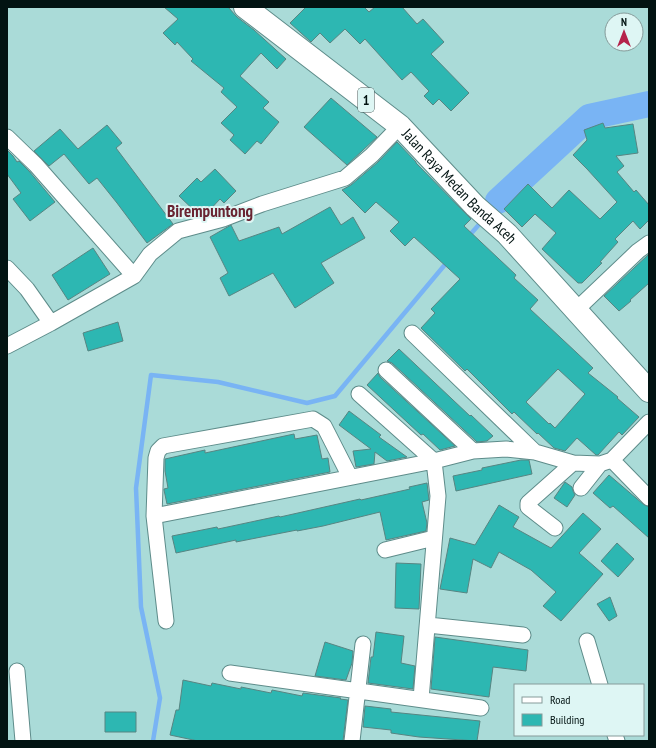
<svg xmlns="http://www.w3.org/2000/svg" width="656" height="748" font-family="'PT Sans Narrow',sans-serif">
<style>
.lines{fill:none;stroke-linecap:round;stroke-linejoin:round}
.stream{stroke:#79b4f4;stroke-width:4.5}
.river{stroke:#79b4f4;stroke-width:26}
.building{fill:#2db7b2;stroke:#578582;fill-rule:evenodd}
.minor-casing{stroke:#5e8c8a;stroke-width:17}
.highway-casing{stroke:#5e8c8a;stroke-width:24}
.minor{stroke:#fff;stroke-width:15}
.highway{stroke:#fff;stroke-width:22}
.labels{text-anchor:middle;stroke-width:4;stroke-linejoin:round;paint-order:stroke}
.shield{fill:#def6f4;stroke:#445756;stroke-width:1}
.shield-label{font-size:14px;font-weight:bold;fill:#021312}
.street-label{font-size:15px;fill:#021312;stroke:#def6f4}
.quarter-label{font-size:17px;font-weight:bold;fill:#692331;stroke:#def6f4}
</style>
<rect width="100%" height="100%" fill="#aadbd8"/>
<g class="lines">
<path class="stream" d="M490 211 498 201
M468 237 483 220
M153 741 160 698 141 607 136 488 151 375 218 382 307 403 335 396 448 261"/>
<path class="river" d="M498 201 589 117 649 104"/>
</g>
<path class="building" d="M164 7H228L237 17 254 30 286 59 277 69 261 53 240 76 269 102 263 108 279 122 261 144 257 141 245 154 230 140 234 135 221 123 237 107 221 92 224 88 191 61 193 59 177 42 175 45 163 33 178 19Z
M306 7H364L369 12 375 7H402L417 24 423 19 444 42 431 54 469 93 451 111 439 99 433 105 424 96 429 91 411 72 402 80 365 39 360 44 345 29 330 43 320 33 311 42 290 23Z
M331 98 377 137 347 165 304 127Z
M603 123 605 128 633 124 638 153 616 156 624 166 617 172 634 192 636 190 649 205V220L640 229 633 221 615 239 618 242 600 262 602 263 582 283H578L542 249 556 233 535 214 522 227 504 209 528 184 552 208 569 190 600 219 617 202 587 169 573 155 587 140 584 130Z
M107 125 122 143 116 148 173 224 147 243 117 203 97 178 89 184 64 154 49 166 34 151 60 129 78 149Z
M397 142 416 162V163L471 219 464 226 516 275 514 278 538 300 530 309 593 368 588 373 618 397 617 398 639 417 622 435 619 432 598 455H596L577 438 565 451 554 448 538 433 537 434 514 412 512 414 467 369 465 371 421 328 435 313 431 309 460 279 414 237 405 246 390 231 399 222 376 202 365 213 342 190 351 185 378 162ZM558 369 585 394 555 428 550 423 549 424 526 402Z
M7 150 13 156 17 162 19 161 29 171 55 202 30 221 13 199 21 193 7 174Z
M215 169 236 191 224 203 220 199 205 215 200 216 179 196 197 178 201 182Z
M330 207 341 225 353 217 365 238 321 263 334 283 295 308 273 273 229 296 220 278 228 273 210 237 231 225 239 241 279 227 282 234Z
M93 248 110 274 68 300 52 275Z
M649 254V283L630 300 631 301 619 311 604 296Z
M118 322 123 341 88 351 83 333Z
M399 349 470 416 471 415 493 436 487 441 477 442 392 363 387 361Z
M378 373 380 377 455 446 440 450 423 434 421 435 367 385Z
M349 411 381 435 379 437 407 457 387 461 375 452 374 464 356 467 353 451 371 449 339 425Z
M294 434 295 439 317 435 322 459 328 458 330 472 167 504 164 490V489L168 488 165 471V459L205 450V453Z
M521 460H529L532 474 456 491 453 476 482 470V468Z
M609 475 643 504 649 507V538L613 506 610 508 593 493Z
M565 482 572 487 573 491 575 495 567 507 554 498Z
M427 483 429 500 422 502 427 523 426 531 386 540 380 512 323 526 297 531V530L236 542V540L176 553 172 536 217 527 218 529 279 516 280 517 360 499 361 500 410 489 409 487Z
M499 505 519 517 513 527 551 548 583 513 601 529 579 553 603 574 561 621 543 606 556 592 531 570 499 552 491 568 473 559 467 593 440 589 450 538 475 545Z
M617 543 634 559 618 577 601 561Z
M396 563 421 564 419 609 395 608Z
M610 597 617 616 609 621 597 604Z
M376 632 404 636 401 663 415 666 413 689 368 683 371 657H373Z
M435 637 528 650 526 671 493 667 489 697 431 689Z
M325 642 353 651 352 663 346 680 315 676Z
M183 680 211 686 212 683 241 689V687L271 693 272 690 302 696 303 693 341 698 340 699 348 700 343 741H198L170 735 176 710H179Z
M365 706 391 709V712L480 721 477 741 419 737 391 733V730L363 727Z
M105 712H136V732H105Z"/>
<g class="lines">
<defs>
<path id="minor" d="M7 137 36 165 134 276
M7 268 27 289 51 323
M575 311 638 251 649 243
M412 333 535 452
M7 346 51 323 134 276 150 254 178 231 223 219 262 204 345 178 372 155 400 126
M386 370 473 451
M359 394 434 461 438 496 421 699
M612 460 649 498
M581 488 600 464
M154 516 434 461 473 451 506 449 535 452 573 463 600 464 612 460 649 422
M555 528 528 507V503L573 463
M385 550 434 538
M166 621 154 516 156 458 158 451 163 446 313 419 324 426 350 477
M428 625 523 635
M587 641 600 685
M17 671 23 741
M230 673 481 708
M615 735 617 741
M352 741 363 644"/>
<g id="highway">
<path id="s1" d="M245 7 400 126 475 206 507 234 649 391"/>
</g>
</defs>
<use href="#minor" class="minor-casing"/>
<use href="#highway" class="highway-casing"/>
<use href="#minor" class="minor"/>
<use href="#highway" class="highway"/>
</g>
<g class="labels">
<rect class="shield" x="358" y="88" width="16" height="24" rx="3"/>
<g class="shield-label">
<text x="366" y="105">1</text>
</g>
<g class="street-label">
<text dy="5" stroke="none"><textPath href="#s1" startOffset="280">Jalan Raya Medan Banda Aceh</textPath></text>
</g>
<g class="quarter-label">
<text x="210" y="217">Birempuntong</text>
</g>
</g>
<rect width="656" height="748" fill="none" stroke="#021312" stroke-width="16"/>
<rect x="514" y="684" width="130" height="52" fill="#def6f4" stroke="#869b9a"/>
<rect x="522" y="697" width="20" height="6" fill="#ffffff" stroke="#869b9a"/>
<text x="550" y="704" font-size="12" fill="#021312">Road</text>
<rect x="522" y="714" width="20" height="12" fill="#2db7b2" stroke="#869b9a"/>
<text x="550" y="724" font-size="12" fill="#021312">Building</text>
<g transform="translate(624 32)"><circle r="19" fill="#def6f4" stroke="#869b9a"/>
<path d="M0-3L7 15L0 10L-7 15Z" fill="#b5234b"/>
<text y="-6" font-size="11" font-weight="bold" text-anchor="middle" fill="#021312">N</text>
</g>
</svg>
